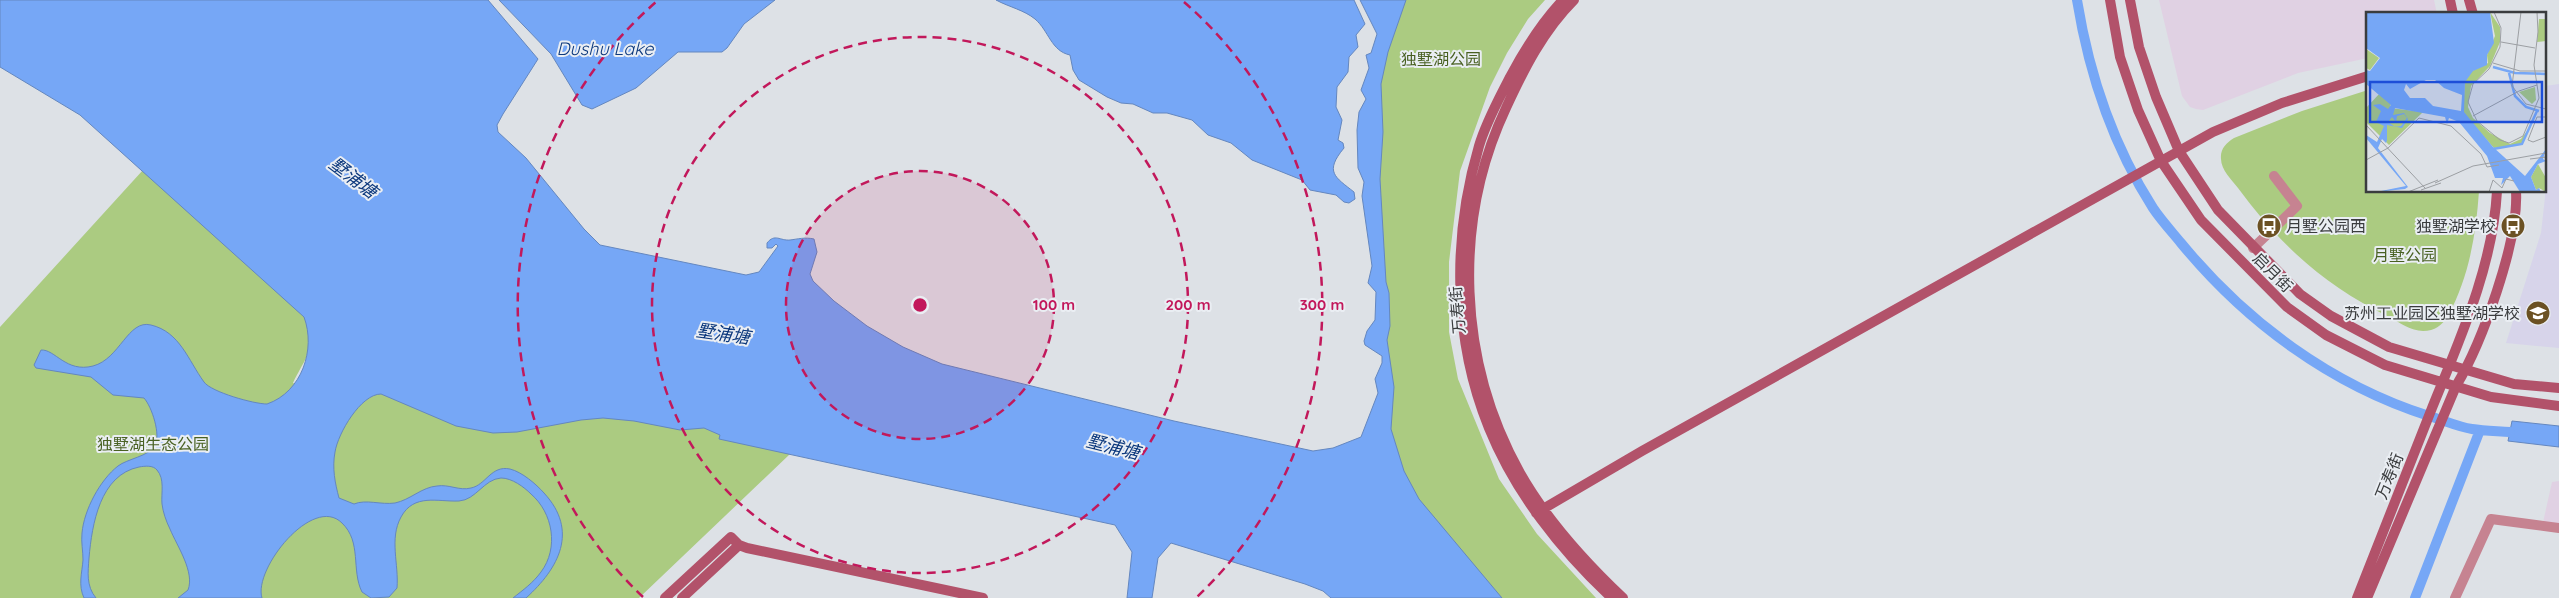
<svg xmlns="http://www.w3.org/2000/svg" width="2559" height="598" font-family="Quicksand,'Noto Sans SC',sans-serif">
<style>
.commercial{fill:#e0d1e3}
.education{fill:#d7d4ea}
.green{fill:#abcb81}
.water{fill:#76a7f6;stroke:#6487bf}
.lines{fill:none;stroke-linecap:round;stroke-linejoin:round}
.canal{stroke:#76a7f6;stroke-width:10}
.street{stroke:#c68391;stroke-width:10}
.secondary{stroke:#b2526a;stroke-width:10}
.ring{fill:none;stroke:#c2185b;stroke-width:2.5;stroke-dasharray:9 6}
.labels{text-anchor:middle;stroke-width:4;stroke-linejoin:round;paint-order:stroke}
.park-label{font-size:16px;fill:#496122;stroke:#eaeef3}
.poi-label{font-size:16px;fill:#3a3c3e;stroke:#eaeef3;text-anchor:end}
.street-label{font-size:16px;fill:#3a3c3e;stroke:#eaeef3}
.water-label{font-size:18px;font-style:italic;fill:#0d397d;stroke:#eaeef3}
.inset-river{fill:none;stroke:#76a7f6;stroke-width:2.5}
.inset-road{fill:none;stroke:#9c9fa3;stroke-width:1}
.view{fill:#1d4ed8;fill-opacity:0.15;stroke:#1d4ed8;stroke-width:2.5}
.inset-edge{fill:none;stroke:#3a3c3e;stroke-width:2.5}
.centre{fill:#c2185b;stroke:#eaeef3;stroke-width:2.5}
.ring-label{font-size:15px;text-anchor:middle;font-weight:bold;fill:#c2185b;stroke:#eaeef3;stroke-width:4;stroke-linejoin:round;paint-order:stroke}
</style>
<rect width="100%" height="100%" fill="#dde1e6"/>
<path class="commercial" d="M2159 0H2434L2437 14H2368V58L2298 73 2203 110 2196 109 2190 107 2182 96Z
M2559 481V530L2542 527 2552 482Z"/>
<path class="education" d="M2559 84V348L2506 343 2541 233 2545 197V86Z"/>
<path class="green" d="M1402 0H1545L1528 19 1507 53 1490 87 1460 171 1449 262V332L1458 379 1499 479 1537 534 1596 598H1461L1379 464 1388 383 1377 183 1381 66Z
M2368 90V191H2479C2476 235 2469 277 2448 316 2442 325 2435 331 2423 331 2411 331 2399 322 2389 317 2324 285 2281 246 2238 188 2232 180 2221 170 2221 159 2220 149 2226 143 2234 138L2302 111Z
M143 170 305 316C316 352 307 354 293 383L360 403 377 387 622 403 760 439 790 454 639 598H0V327Z"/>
<path class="water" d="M0 0H488L538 59 503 114 497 125 498 132 526 158 584 229 600 245 746 275 759 272 778 246 776 244 772 248H767V243C775 233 780 241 790 240 798 239 805 237 814 239L817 252 810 274 813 281 834 301 867 326 903 347 942 364 1174 421 1313 451 1333 448 1361 437 1378 393 1375 379 1382 363V356L1365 345 1364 341 1367 331 1375 320 1376 292 1368 283 1372 266 1362 196 1364 182 1358 168 1357 130 1359 112 1366 99 1361 90 1369 68 1366 55 1371 53 1377 34 1360 0H1406L1388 52 1381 84 1383 132 1380 179 1386 282 1389 293 1390 326 1387 340 1394 387 1391 429 1404 471 1419 499 1502 598H1331L1323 591 1305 584 1171 543 1158 558 1152 598H1127L1132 552 1115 525 719 439 720 435 704 428 680 430 634 421 603 418 581 420 517 432 493 433 456 426 381 394C361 394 338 433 335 452 332 468 335 483 339 498L354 504C366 499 381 505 395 503 410 500 422 487 437 486 449 484 459 491 471 488 486 485 491 465 510 469 522 472 536 484 544 493 579 531 559 568 526 598H513C523 590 533 583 541 572 559 548 553 513 531 494 524 487 512 478 501 478 484 479 476 500 459 501 438 502 414 493 401 517 389 539 399 564 397 588L389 597 371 598 362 592C351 570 362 542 342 523 313 494 253 569 262 598H178L188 590C195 572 177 546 170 529 166 521 163 512 162 504 161 493 165 479 157 470 153 465 145 466 139 467 100 475 92 524 89 558 88 572 86 586 96 598H84C78 585 82 573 83 560 83 551 81 542 82 533 84 510 100 480 118 466 127 459 149 456 155 446 161 435 152 407 144 398L113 395 91 377 36 368 34 365 41 350C55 349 66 373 93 366 120 359 128 319 151 325 180 332 188 360 204 382 211 392 254 404 267 404 302 392 316 349 304 317L80 115 0 67Z
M499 0H775L744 24 727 48 722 52H678L636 88 592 109 582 105 551 54Z
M996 0H1354L1365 24 1356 35 1358 47 1349 57 1348 72 1337 87 1336 107 1342 120 1338 140 1343 143 1344 148C1324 172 1335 177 1354 192L1355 199 1349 203 1344 202 1336 195 1310 190 1302 180 1252 160 1231 143 1208 135 1192 120 1167 113H1153L1133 104 1121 103 1107 97 1079 80 1073 70 1070 55C1051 51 1049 31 1035 19 1024 10 1009 7 996 0Z
M2512 421 2559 426V447L2508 441Z"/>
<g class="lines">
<path class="canal" d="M2077 0C2089 74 2112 144 2153 208 2161 220 2172 232 2181 243 2246 322 2331 385 2429 416 2443 420 2458 427 2472 429 2484 431 2497 431 2510 432
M2415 598 2480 430"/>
<path class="street" d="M2253 248 2297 206 2274 176
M2455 598 2491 519 2559 528"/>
<path class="secondary" d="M1563 0C1541 23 1525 49 1510 77 1499 99 1486 122 1479 146 1452 237 1453 340 1489 428 1515 492 1561 551 1612 598
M1574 0C1543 31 1524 69 1506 108 1452 223 1458 362 1520 473 1546 519 1585 562 1623 598
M2110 0 2120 57 2138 110 2161 161 2201 220 2287 307 2326 335 2385 365 2491 397 2559 406
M2130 0 2139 47 2156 97 2179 151 2218 210 2300 294 2331 316 2389 347 2514 384 2559 388
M2450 0 2453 14
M2469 0 2473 14
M1536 513 1642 451 2213 132 2282 103 2368 76
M665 598 731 537 739 545 747 548 983 598
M682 598 739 545
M2357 598C2382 535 2407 471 2432 408 2460 339 2493 266 2497 191
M2367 598 2456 386C2482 343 2519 241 2516 191"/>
</g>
<circle cx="920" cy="305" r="134" fill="#c2185b" fill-opacity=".12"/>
<g class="ring">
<circle cx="920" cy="305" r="134"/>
<circle cx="920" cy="305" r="268"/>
<path d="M643 597A402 402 0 0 1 656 2M1184 2A402 402 0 0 1 1197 597"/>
</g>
<defs>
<symbol id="bus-disc" viewBox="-11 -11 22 22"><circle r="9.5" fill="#6b5123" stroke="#eaeef3"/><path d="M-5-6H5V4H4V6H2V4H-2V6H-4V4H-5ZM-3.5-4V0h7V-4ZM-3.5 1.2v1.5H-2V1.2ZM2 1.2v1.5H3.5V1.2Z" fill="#fff"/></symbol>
<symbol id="school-disc" viewBox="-11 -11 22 22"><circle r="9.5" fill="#6b5123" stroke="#eaeef3"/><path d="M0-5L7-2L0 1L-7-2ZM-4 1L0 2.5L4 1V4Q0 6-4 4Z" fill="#fff"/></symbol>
</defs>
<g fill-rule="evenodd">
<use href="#bus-disc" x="2255" y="212" width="28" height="28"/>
<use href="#bus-disc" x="2499" y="212" width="28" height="28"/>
<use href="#school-disc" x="2524" y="299" width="28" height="28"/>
</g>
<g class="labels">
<g class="park-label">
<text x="1441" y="65">独墅湖公园</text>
<text x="2405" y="261">月墅公园</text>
<text x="153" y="450">独墅湖生态公园</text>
</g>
<g class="poi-label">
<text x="2286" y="232" text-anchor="start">月墅公园西</text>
<text x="2496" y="232">独墅湖学校</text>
<text x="2520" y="319">苏州工业园区独墅湖学校</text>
</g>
<g class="street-label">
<text transform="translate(2273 272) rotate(45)" y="6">启月街</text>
<text transform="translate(1457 310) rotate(-95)" y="6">万寿街</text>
<text transform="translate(2389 476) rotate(-68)" y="6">万寿街</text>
</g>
<g class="water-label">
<text x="605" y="55">Dushu Lake</text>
<text transform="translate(353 178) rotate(37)" y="6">墅浦塘</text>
<text transform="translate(723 334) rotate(8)" y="6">墅浦塘</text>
<text transform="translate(1113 447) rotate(14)" y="6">墅浦塘</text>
</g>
</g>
<g transform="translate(2366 12)">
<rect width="180" height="180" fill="#dde1e6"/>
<path d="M124 0 134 15V30L124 54 105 74 102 95 107 106 124 121 144 132 155 127 161 119 156 132 128 136 97 101 99 68 106 59 122 51 121 43 129 24ZM173 7H180V29L171 30ZM0 37 13 46 4 58 0 56ZM169 75 170 88 166 92 153 80ZM14 81 25 91 24 96 57 100 23 133 0 110V96ZM172 152 180 166V180L173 176 170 178 165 165Z" fill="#abcb81"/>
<path d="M0 0H124L128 31 121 43V53L107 59 99 70 98 100 127 135 159 164 180 137 177 147 180 149 172 152 165 165 170 178 173 176 175 180H154L144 164 135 173 137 166H129L121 144 93 110 83 106 81 112 79 105 29 96 27 103 38 101 42 107 36 116 21 113V128L20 131 16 127 12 136 42 175 39 177 10 180 40 174 0 126V123L11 130 18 114 10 110 15 99 7 93 14 92 22 97 25 93 0 72V58L4 59 14 46 0 36ZM60 68H69L78 76 96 83 95 99 67 94 59 86H44L38 78 40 72 44 77ZM38 102 41 106 35 114 29 115 22 110 26 105 30 110 31 104Z" fill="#76a7f6" fill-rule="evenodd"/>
<path class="inset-river" d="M127 55 149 61 180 62M143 61 149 84 160 95 173 99M127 137 156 132 171 99"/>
<path class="inset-road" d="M128 0 135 16 134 35 123 57 107 72 102 90 111 109 134 128 143 131 157 124 173 86 168 53 172 20 171 0M155 0 146 74 160 92 180 97M135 30 169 36M127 51 154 59H180M107 104 153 79 171 73M180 105H171L162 128 167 130 180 125M0 113 59 176M21 137 53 106 85 114 115 142 121 155 133 153M164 147 180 145M0 148 22 136M69 171 107 154 180 141M55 178 75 171M42 180 72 168M123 180 127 168 136 176 140 167 148 169"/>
<path class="view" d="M4 70H176V110H4Z"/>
<rect width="180" height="180" class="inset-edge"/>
</g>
<circle cx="920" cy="305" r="8" class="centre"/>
<g class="ring-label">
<text x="1054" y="310">100 m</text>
<text x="1188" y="310">200 m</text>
<text x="1322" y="310">300 m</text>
</g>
</svg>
